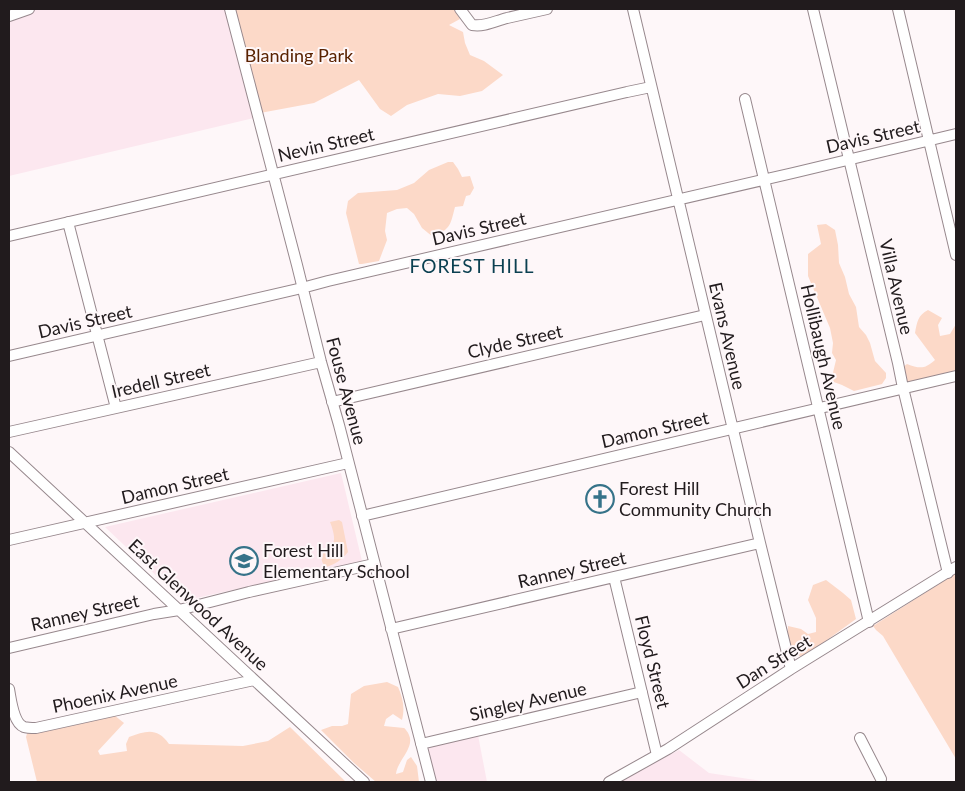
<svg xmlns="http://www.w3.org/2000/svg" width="965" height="791" font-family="Lato,sans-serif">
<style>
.built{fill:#fce7ef}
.green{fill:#fcd9c8}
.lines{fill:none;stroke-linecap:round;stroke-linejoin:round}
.minor-casing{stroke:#97888d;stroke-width:12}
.minor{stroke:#fff;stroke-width:10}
.labels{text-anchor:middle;stroke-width:4;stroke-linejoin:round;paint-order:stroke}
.park-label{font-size:18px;fill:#592201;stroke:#fef7f9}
.street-label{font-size:18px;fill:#211b1d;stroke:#fef7f9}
.poi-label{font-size:18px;fill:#211b1d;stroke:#fef7f9;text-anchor:start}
.neighbourhood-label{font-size:19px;letter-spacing:1px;fill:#0b4051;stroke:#fef7f9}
</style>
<rect width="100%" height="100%" fill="#fef7f9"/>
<path class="built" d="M9 9H230L258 117 9 176Z
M341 473 362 561 183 601 105 527Z
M477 730 487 782H431L421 744Z
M679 750 709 773 769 782H618Z"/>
<path class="green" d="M234 9H454L460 19 449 25 463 32 465 43 470 55 484 61 503 75 482 91 460 96 438 94 407 105 391 116 380 109 359 80 314 103 260 113Z
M448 162H453L458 169 462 177 470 176 474 188 470 195 466 196 463 206 455 207C450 226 451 228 433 237L422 228 414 214 407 208 397 209 387 213 385 231 387 240 379 261 362 264H359L346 213 348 201 358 193 397 190 414 183 429 170Z
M826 224 835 230 838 245 839 263 845 277 849 294 856 307 859 327 866 335 870 343 875 361 886 373V378L882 384 854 391 842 385 831 381 836 360 832 353 833 343 830 328 808 276V254L821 244 817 225Z
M928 310 942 318 938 325 940 336 950 334 956 324V370L911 383 905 381 903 367 907 364C920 369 925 369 935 360L915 333C917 322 918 315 928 310Z
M339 520 342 522 348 552C343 559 334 565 326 567 320 562 320 554 327 549 329 547 332 546 333 543 336 538 332 527 330 522Z
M956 573V759L883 636 876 630 873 626Z
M826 580 843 593 851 600 856 619 809 653 801 656H796C790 645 787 639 788 626L801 629 808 634 816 632V618L808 600 813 585Z
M387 682 398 687C403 698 405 708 402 720L393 714 386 719 384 726 404 728C405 728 409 734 409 735 415 748 397 761 396 774L403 772 407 760 411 757 417 766 419 782H376L354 763 321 730 332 726H342L348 724 351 694 364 686Z
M114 715 124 723 98 751 100 755 127 751 126 744 129 737C146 731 157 727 169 744L243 746 268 741 290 727 346 782H37L26 737 28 730Z"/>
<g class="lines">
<defs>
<path id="minor" d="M230 9 297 265 321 362 339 425 431 782
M460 9 472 25C485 27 495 21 507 18 520 15 534 12 547 9
M633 9 760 543 791 669
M813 9 898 363 903 388 948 573
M898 9 956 255
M9 16 29 9
M745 99 869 622
M68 222 116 408
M9 236 627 92 651 87
M9 356 302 288 328 281 793 173 956 134
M332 402 705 315
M9 432 321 362
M9 452 364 782
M362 516 956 376
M9 540 348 463
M614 577 657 755
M391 629 760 543
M9 648 154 614 179 610 249 592 374 564
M9 689C11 699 13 723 24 727 27 728 33 728 36 728L254 680
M860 738 881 779
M421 744 642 692
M609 782 668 749 791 669 956 567"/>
</defs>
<use href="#minor" class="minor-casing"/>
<use href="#minor" class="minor"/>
</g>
<defs>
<symbol id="church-ring" viewBox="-11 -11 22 22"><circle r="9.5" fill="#fef7f9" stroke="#367389" stroke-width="1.5"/><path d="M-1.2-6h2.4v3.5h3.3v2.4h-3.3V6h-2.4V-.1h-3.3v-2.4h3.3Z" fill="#367389"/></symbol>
<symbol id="school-ring" viewBox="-11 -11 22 22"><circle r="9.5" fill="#fef7f9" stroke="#367389" stroke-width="1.5"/><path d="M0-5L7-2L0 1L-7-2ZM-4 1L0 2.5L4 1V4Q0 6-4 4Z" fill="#367389"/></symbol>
</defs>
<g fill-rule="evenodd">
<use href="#church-ring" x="584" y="483" width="32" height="32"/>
<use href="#school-ring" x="228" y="545" width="32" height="32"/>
</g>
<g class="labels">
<g class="park-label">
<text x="299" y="62">Blanding Park</text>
</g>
<g class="street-label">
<text transform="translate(873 137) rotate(-13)" y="6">Davis Street</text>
<text transform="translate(326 145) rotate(-13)" y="6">Nevin Street</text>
<text transform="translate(479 229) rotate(-13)" y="6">Davis Street</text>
<text transform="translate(896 287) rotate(77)" y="6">Villa Avenue</text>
<text transform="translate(85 322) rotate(-13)" y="6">Davis Street</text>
<text transform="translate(727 336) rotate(77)" y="6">Evans Avenue</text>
<text transform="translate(515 342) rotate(-13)" y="6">Clyde Street</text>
<text transform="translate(823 357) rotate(77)" y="6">Hollibaugh Avenue</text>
<text transform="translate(161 381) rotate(-13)" y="6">Iredell Street</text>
<text transform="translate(346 391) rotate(75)" y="6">Fouse Avenue</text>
<text transform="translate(655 430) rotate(-13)" y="6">Damon Street</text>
<text transform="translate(175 486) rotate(-13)" y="6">Damon Street</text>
<text transform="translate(572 570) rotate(-13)" y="6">Ranney Street</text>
<text transform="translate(198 605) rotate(43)" y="6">East Glenwood Avenue</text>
<text transform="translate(85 613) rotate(-13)" y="6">Ranney Street</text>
<text transform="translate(652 662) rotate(76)" y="6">Floyd Street</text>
<text transform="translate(774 662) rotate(-32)" y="6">Dan Street</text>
<text transform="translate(115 694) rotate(-12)" y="6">Phoenix Avenue</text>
<text transform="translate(528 702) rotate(-13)" y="6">Singley Avenue</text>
</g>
<g class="poi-label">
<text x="619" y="495">Forest Hill<tspan x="619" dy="21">Community Church</tspan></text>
<text x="263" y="557">Forest Hill<tspan x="263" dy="21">Elementary School</tspan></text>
</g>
<g class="neighbourhood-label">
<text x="472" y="273">FOREST HILL</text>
</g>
</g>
<rect width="965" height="791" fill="none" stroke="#211b1d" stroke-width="20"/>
</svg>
